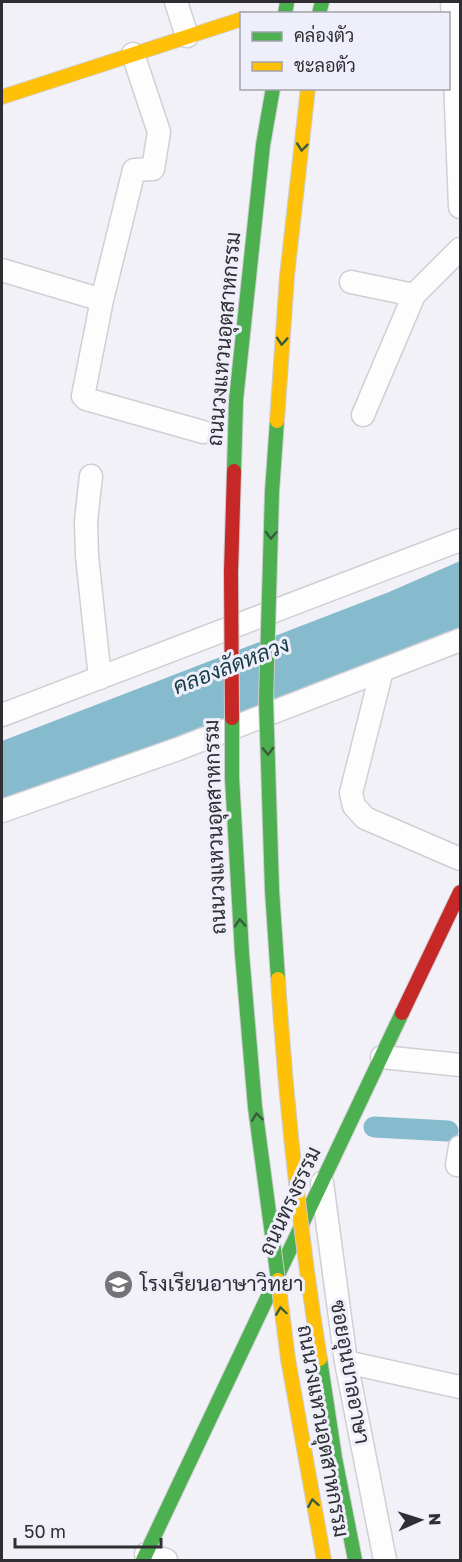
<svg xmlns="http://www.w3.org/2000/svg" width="462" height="1562" font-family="'Golos Text',Sarabun,sans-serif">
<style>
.water{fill:#86bbcd}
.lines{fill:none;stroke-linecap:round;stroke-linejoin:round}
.canal{stroke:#86bbcd;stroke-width:21}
.street-casing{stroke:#cfcfd4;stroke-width:25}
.fast-casing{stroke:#cfcfd4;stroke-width:16}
.slow-casing{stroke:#cfcfd4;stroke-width:16}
.jam-casing{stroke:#cfcfd4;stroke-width:16}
.street{stroke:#fdfdfe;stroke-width:22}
.fast{stroke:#4caf50;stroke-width:14}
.slow{stroke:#ffc107;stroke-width:14}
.jam{stroke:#c62828;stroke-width:14}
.fast-bridge-casing{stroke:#cdcdcf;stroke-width:16;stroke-linecap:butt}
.slow-bridge-casing{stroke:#cdcdcf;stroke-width:16;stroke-linecap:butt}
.jam-bridge-casing{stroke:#cdcdcf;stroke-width:16;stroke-linecap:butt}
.fast-bridge{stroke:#4caf50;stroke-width:14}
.slow-bridge{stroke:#ffc107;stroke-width:14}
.jam-bridge{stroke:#c62828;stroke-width:14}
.oneway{stroke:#395c3d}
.labels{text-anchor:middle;stroke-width:6;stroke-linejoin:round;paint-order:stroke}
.street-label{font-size:21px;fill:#2f2f33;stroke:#eeeffa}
.poi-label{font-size:21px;fill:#2f2f33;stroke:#eeeffa;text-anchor:start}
.water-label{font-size:22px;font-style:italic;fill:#163b45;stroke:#eeeffa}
</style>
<rect width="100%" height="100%" fill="#f1f1f7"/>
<path class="water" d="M460 561V632L2 808V741L389 592Z"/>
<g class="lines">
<path class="canal" d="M374 1127 448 1131"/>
<defs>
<path id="street" d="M176 2 187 36
M452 2 460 207
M133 54 159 132 153 169 134 170 102 300 83 396 86 399 203 432
M2 270 102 300
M351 282 414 295 460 249
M363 415 414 295
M91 476 86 521 87 556 100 678
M382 670 351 793 354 806 365 818 460 859
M2 715 460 540
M2 811 178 749 460 640
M382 1057 460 1065
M457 1165 460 1147
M322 1183 346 1362 385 1560
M346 1362 460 1387
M146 1554 166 1560"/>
<path id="fast" d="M319 14 322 2
M143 1560 402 1013"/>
<path id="slow" d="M2 97 242 19"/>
<path id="jam" d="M402 1013 460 892"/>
</defs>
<use href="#street" class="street-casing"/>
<use href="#fast" class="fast-casing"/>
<use href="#slow" class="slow-casing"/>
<use href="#jam" class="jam-casing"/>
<use href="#street" class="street"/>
<use href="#fast" class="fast"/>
<use href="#slow" class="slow"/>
<use href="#jam" class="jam"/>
<defs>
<path id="fast-bridge" d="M285 14 287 2
M277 421 272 492 266 700 272 890 278 979
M234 471 236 400 263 145 273 88
M232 718V778L242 954 255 1107 278 1280
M320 1359 335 1458 355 1560"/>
<path id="slow-bridge" d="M277 421 287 276 308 88
M278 979C286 1106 300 1233 320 1359
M278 1280 288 1359 324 1560"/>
<path id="jam-bridge" d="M232 718 231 572 234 471"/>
</defs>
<use href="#fast-bridge" class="fast-bridge-casing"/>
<use href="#slow-bridge" class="slow-bridge-casing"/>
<use href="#jam-bridge" class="jam-bridge-casing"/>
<use href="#fast-bridge" class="fast-bridge"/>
<use href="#slow-bridge" class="slow-bridge"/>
<use href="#jam-bridge" class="jam-bridge"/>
</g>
<defs><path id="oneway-chevron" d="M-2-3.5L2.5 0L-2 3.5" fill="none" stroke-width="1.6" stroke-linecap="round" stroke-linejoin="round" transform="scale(1.5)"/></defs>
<g class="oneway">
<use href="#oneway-chevron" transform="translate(302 147) rotate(96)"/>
<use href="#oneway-chevron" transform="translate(282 341) rotate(94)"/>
<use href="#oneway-chevron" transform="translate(271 535) rotate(92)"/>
<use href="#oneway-chevron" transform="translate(268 751) rotate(88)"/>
<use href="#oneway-chevron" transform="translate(240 923) rotate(-93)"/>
<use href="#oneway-chevron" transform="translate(257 1117) rotate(-97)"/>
<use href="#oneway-chevron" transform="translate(281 1311) rotate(-98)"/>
<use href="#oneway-chevron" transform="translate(313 1503) rotate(-100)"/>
</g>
<defs>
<symbol id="school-disc" viewBox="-11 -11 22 22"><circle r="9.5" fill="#737378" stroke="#eeeffa"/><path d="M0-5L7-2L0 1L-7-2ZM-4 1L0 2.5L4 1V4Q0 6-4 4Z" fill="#fff"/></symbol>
</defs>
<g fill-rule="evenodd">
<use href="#school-disc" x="102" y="1268" width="33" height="33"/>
</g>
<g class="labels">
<g class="street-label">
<text transform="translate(224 339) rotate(-85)" y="7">ถนนวงแหวนอุตสาหกรรม</text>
<text transform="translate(215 827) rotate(-92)" y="7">ถนนวงแหวนอุตสาหกรรม</text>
<text transform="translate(290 1201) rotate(-65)" y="7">ถนนทรงธรรม</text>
<text transform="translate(350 1372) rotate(80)" y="7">ซอยอุนบาลอาษา</text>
<text transform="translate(323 1431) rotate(80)" y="7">ถนนวงแหวนอุตสาหกรรม</text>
</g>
<g class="poi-label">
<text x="140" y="1291">โรงเรียนอาษาวิทยา</text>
</g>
<g class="water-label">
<text transform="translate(231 665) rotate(-21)" y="8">คลองลัดหลวง</text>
</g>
</g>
<rect width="462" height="1562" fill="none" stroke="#2f2f33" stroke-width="6"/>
<rect x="240" y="12" width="210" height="78" fill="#eeeffa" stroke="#a2a2aa" stroke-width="1.5"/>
<rect x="252" y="32" width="30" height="9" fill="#4caf50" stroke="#a2a2aa" stroke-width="1.5"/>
<text x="294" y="42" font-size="18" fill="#2f2f33">คล่องตัว</text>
<rect x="252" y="62" width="30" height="9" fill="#ffc107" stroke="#a2a2aa" stroke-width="1.5"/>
<text x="294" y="72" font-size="18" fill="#2f2f33">ชะลอตัว</text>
<g transform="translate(420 1520) rotate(87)" stroke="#eeeffa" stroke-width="4.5" paint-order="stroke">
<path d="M0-4.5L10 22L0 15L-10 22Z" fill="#2f2f33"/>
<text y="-9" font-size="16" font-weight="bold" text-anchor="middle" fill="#2f2f33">N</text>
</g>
<path d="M15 1538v9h146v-9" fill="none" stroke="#2f2f33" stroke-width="3"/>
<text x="24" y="1538" font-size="18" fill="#2f2f33" stroke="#eeeffa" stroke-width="4.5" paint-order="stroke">50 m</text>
</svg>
